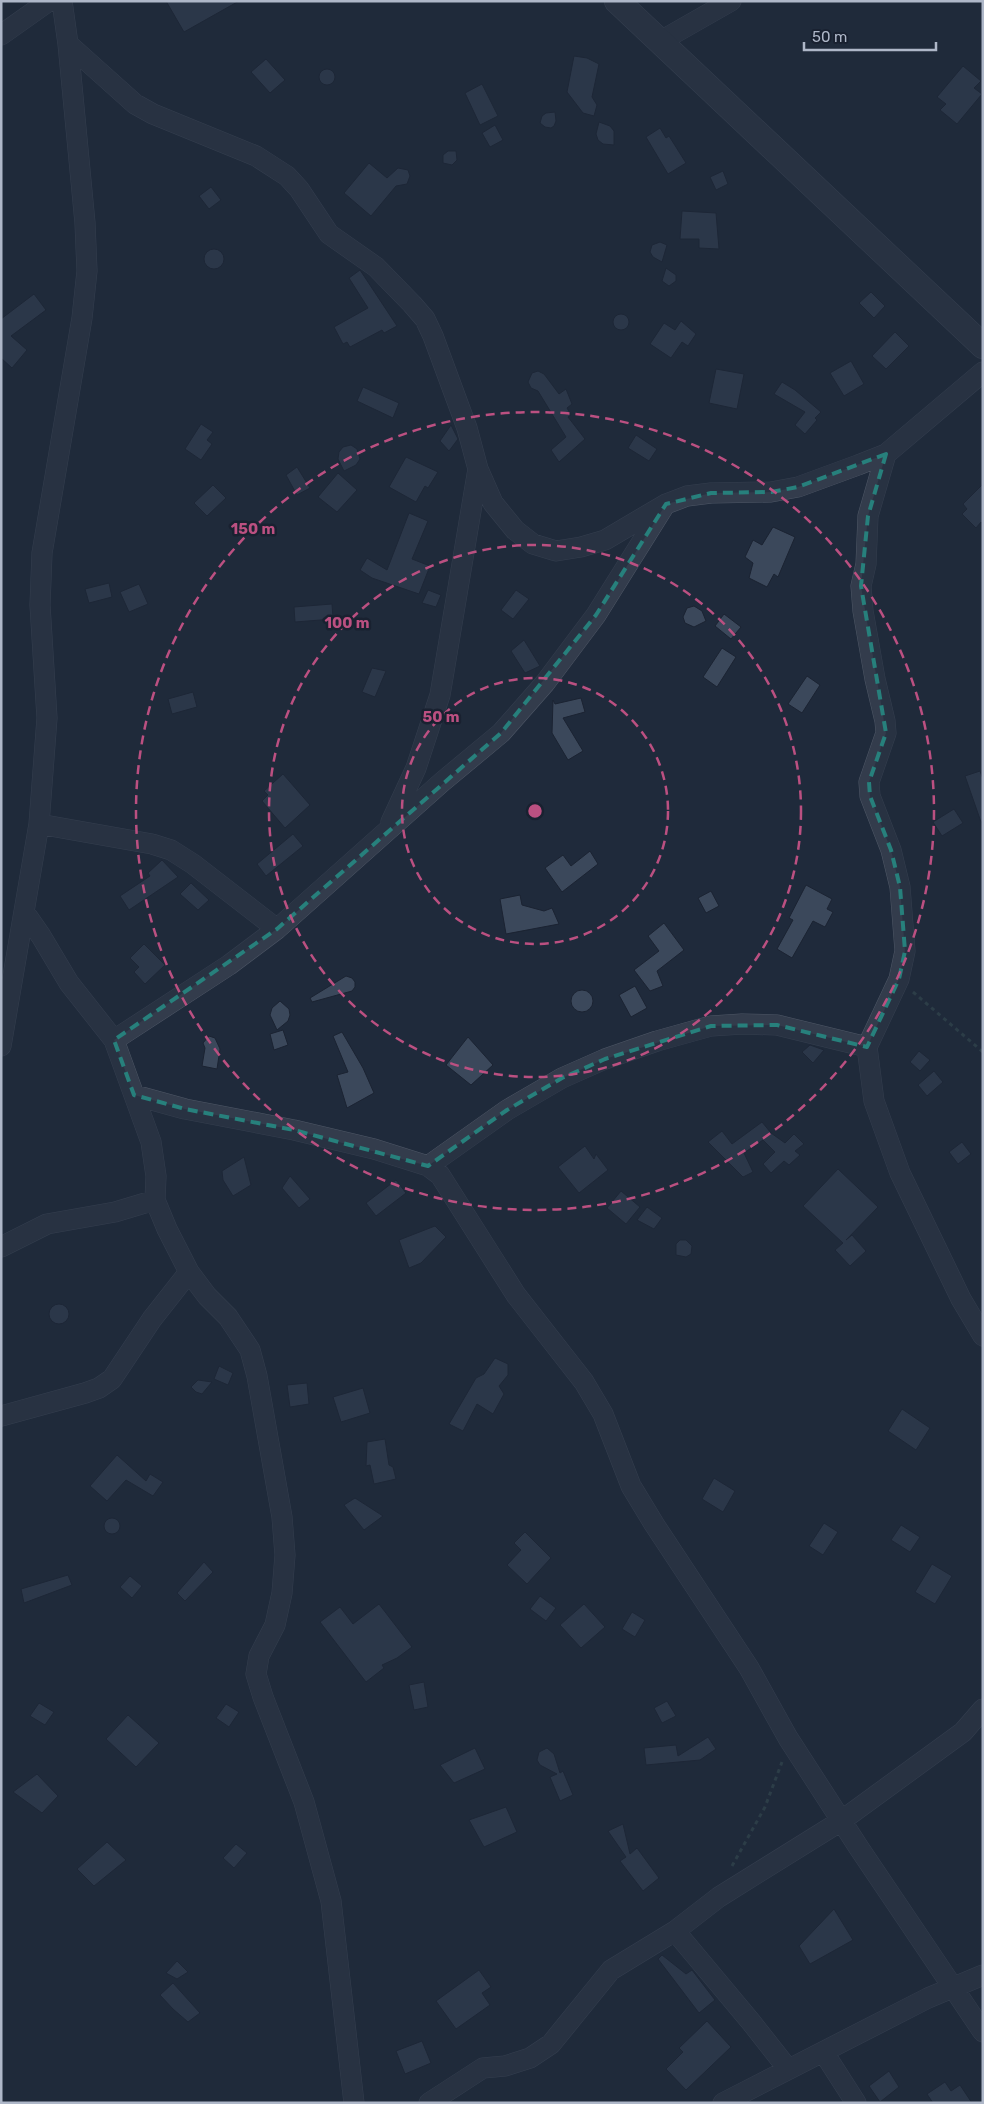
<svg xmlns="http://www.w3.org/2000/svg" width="984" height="2104" font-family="Rubik,sans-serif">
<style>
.building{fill:#3b485b;stroke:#1b2332}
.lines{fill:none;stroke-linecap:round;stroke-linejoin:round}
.minor-casing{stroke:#4e5766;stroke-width:21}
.tertiary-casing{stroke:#4e5766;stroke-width:26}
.path{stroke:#3c5457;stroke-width:3;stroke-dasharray:4 4;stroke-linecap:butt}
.minor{stroke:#333c4c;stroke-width:20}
.tertiary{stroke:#333c4c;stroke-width:25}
.marked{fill:none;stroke:#27807c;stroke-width:4;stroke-dasharray:10 6;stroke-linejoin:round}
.ring{fill:none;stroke:#bb5081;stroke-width:2.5;stroke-dasharray:9 6}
.centre{fill:#bb5081;stroke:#192130;stroke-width:2.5}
.ring-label{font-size:15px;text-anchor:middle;font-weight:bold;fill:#bb5081;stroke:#192130;stroke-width:5;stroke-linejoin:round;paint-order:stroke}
</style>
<rect width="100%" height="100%" fill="#1f2a3b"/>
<path class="building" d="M166 1H239L184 32Z
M574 56 587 58 599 64 592 97 597 105 594 116 583 113 567 92Z
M266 59 285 80 270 93 251 72Z
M963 66 981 81 974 88 982 94 957 124 940 110 946 104 937 97Z
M319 77a8 8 0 1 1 16 0a8 8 0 1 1-16 0Z
M482 84 498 116 480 125 465 93Z
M555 112 556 121 554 126 551 128 545 127 540 123 542 116 546 113Z
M599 122 610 126 614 131V145L603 144 598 140 596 134Z
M495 125 503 140 490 147 482 133Z
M660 128 666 138 669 136 686 163 668 174 646 137Z
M448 151H456L457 160 452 165 443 163V155Z
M369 163 387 178 398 168 408 170 410 176 407 184 396 186 371 216 344 193Z
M723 171 728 184 716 190 710 177Z
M211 187 221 200 209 209 199 196Z
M682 211 716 213 719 249 699 248V239H680Z
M660 242 667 245 662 262 653 257 650 252 652 245Z
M204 259a10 10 0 1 1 20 0a10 10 0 1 1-20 0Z
M666 268 676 275V281L669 286 662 281Z
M360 270 397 326 384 333 382 330 350 347 347 342 343 344 334 327 368 308 349 278Z
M871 292 885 306 874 318 859 303Z
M34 294 46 310 11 336 27 350 12 368 1 358V319Z
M613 322a8 8 0 1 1 16 0a8 8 0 1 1-16 0Z
M681 321 696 334 688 346 682 342 671 358 650 344 664 323 675 330Z
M895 332 909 346 886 369 872 356Z
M851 361 864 384 844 396 830 373Z
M716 369 744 374 737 409 709 403Z
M538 371 544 374 559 394 566 389 572 404 567 408 571 415 568 417 585 439 559 462 551 450 566 437 538 391 531 388 528 382 532 373Z
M782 382 795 390 821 412 815 418 817 420 805 434 795 425 805 412 774 394Z
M363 387 399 403 393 418 357 401Z
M201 424 213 432 207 440 212 444 201 460 185 449Z
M451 425 458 439 449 451 440 441Z
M636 435 657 449 649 461 628 448Z
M351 445 357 449 360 459 356 465 344 471 338 459 339 452 343 447Z
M406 457 438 472 428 488 425 486 416 502 389 487Z
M297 467 310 488 297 495 286 475Z
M338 473 357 490 337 512 318 497Z
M983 484V524L981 522 976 528 962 514 967 509 963 504Z
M213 485 226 498 207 516 194 503Z
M409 513 428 521 412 559 430 566 419 594 372 578 360 570 367 558 387 570Z
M773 527 795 537 778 577 774 574 767 587 749 578 753 563 745 557 753 540 762 545Z
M109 583 112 597 89 603 85 589Z
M139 584 148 604 129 612 120 592Z
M428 590 441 595 436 607 422 603Z
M516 590 529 599 513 619 501 610Z
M332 604 333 619 295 622 294 607Z
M694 606 702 611 706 621 694 627 685 623 683 617 687 608Z
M724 614 741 627 731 639 715 626Z
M524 640 540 666 525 673 511 651Z
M722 648 736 657 717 687 703 677Z
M372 668 386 671 375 697 362 692Z
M807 676 820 685 802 713 788 704Z
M193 692 197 707 172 714 168 699Z
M581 698 585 712 563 718 583 751 568 760 552 733 553 700 555 704Z
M980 771 983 779V822H981L965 776Z
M283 774 310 805 285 828 262 801 268 795 264 791Z
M954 809 963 823 942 836 933 822Z
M293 834 303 846 266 876 257 864Z
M590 851 598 864 562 892 545 868 563 855 571 866Z
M162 860 178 877 129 910 120 896 150 876 148 873Z
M191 883 209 900 198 910 180 894Z
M806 885 832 899 827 909 833 912 825 927 813 921 792 958 777 949 793 920 789 918Z
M711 891 719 906 706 913 698 898Z
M520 895 522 905 544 911 552 908 559 924 506 934 500 899Z
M664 923 684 950 657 971 663 986 650 991 634 970 659 951 648 936Z
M144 944 165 965 145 984 134 972 139 967 130 958Z
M346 976 352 978 355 982V987L352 991 312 1002 310 998Z
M635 986 647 1008 631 1017 619 995Z
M571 1001a11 11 0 1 1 22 0a11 11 0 1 1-22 0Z
M280 1001 289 1009 290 1015 288 1021 277 1030 270 1015 272 1008Z
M283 1030 288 1045 274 1050 270 1034Z
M342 1032 363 1068 374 1093 347 1108 337 1075 348 1072 333 1036Z
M209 1036 215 1038 220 1049 217 1069 202 1066 205 1048 203 1043Z
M468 1037 493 1065 471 1085 446 1065Z
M810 1045 824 1050 813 1063 802 1052Z
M919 1051 930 1060 920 1071 910 1062Z
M934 1071 943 1082 927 1096 918 1085Z
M762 1122 771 1133 785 1143 794 1134 804 1144 795 1151 800 1155 789 1165 784 1161 771 1173 763 1164 775 1152 763 1140 744 1153 753 1172 743 1177 708 1142 722 1131 732 1144Z
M962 1142 971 1154 958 1164 949 1152Z
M585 1146 594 1159 596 1154 608 1170 579 1193 558 1167Z
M244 1157 251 1185 233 1196 223 1180 222 1171Z
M838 1169 878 1207 846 1240 852 1235 866 1251 850 1266 835 1250 843 1243 803 1206Z
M290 1176 310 1199 299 1208 282 1188Z
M396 1180 406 1193 376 1216 366 1203Z
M621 1191 640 1207 626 1224 607 1208Z
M647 1207 662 1218 654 1229 637 1220Z
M435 1226 446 1237 421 1263 409 1268 399 1240Z
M680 1240H686L692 1246 691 1254 686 1257 676 1255V1244Z
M49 1314a10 10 0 1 1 20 0a10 10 0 1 1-20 0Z
M495 1358 508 1364V1375L499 1386 504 1394 493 1414 477 1404 463 1431 449 1424 476 1378 484 1374Z
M219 1366 233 1373 228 1385 214 1379Z
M198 1380 212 1382 202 1394 196 1392 191 1387Z
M307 1383 309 1404 290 1407 287 1385Z
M363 1388 370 1413 341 1422 333 1397Z
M902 1409 930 1428 916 1450 888 1431Z
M385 1439 389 1465 393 1467 396 1479 374 1484 370 1465 366 1466 367 1442Z
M117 1455 146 1481 150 1474 163 1482 153 1496 126 1480 107 1501 90 1486Z
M714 1478 735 1491 723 1512 702 1499Z
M355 1498 383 1516 364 1530 344 1505Z
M104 1526a8 8 0 1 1 16 0a8 8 0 1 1-16 0Z
M824 1523 838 1532 823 1555 809 1546Z
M901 1525 920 1537 910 1552 891 1540Z
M525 1532 551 1558 527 1584 507 1565 521 1550 514 1543Z
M204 1562 213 1572 185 1601 177 1593Z
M932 1564 952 1576 935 1604 915 1592Z
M68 1575 72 1585 24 1603 21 1589Z
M130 1576 142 1586 132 1598 120 1587Z
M540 1596 556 1608 546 1621 530 1609Z
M379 1604 412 1647 397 1658 382 1665 384 1668 366 1682 320 1622 340 1607 353 1624Z
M584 1604 605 1627 581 1648 560 1625Z
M632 1612 645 1620 635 1637 622 1629Z
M424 1682 428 1707 414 1710 409 1685Z
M667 1701 676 1716 662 1723 654 1708Z
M39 1703 54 1712 45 1725 30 1716Z
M226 1704 239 1712 229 1727 216 1718Z
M128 1715 159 1743 136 1767 106 1739Z
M708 1737 716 1749 700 1760 646 1765 644 1748 676 1745 678 1756Z
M475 1748 485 1769 454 1783 440 1765Z
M547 1748 554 1754 560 1773 563 1771 573 1795 560 1801 550 1777 557 1774 540 1765 537 1760 539 1752Z
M37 1774 58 1796 42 1813 13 1792Z
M506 1807 517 1832 484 1847 469 1820Z
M623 1824 630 1854 637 1848 659 1878 643 1891 620 1861 626 1857 608 1831Z
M107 1842 126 1860 94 1886 77 1869Z
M236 1844 247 1853 234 1868 223 1858Z
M834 1909 853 1940 810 1964 799 1946Z
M662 1955 686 1974 692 1970 715 2000 699 2013 658 1959Z
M177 1961 188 1972 177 1979 166 1973Z
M479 1970 491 1987 482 1993 490 2005 456 2029 436 2001Z
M173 1983 200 2013 188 2022 173 2009 160 1995Z
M707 2021 731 2047 686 2090 666 2069 683 2052 679 2048Z
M422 2041 431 2063 405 2074 396 2051Z
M889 2071 899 2087 880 2102 869 2086Z
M945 2082 951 2091 960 2085 972 2103H933L927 2094Z"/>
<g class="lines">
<defs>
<path id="minor" d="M1 35 49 1
M659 42 731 1
M68 44 135 104 153 114 256 156 287 176 299 189 329 234 376 267 412 304 425 319 433 336 467 428 478 469 493 503 515 530 533 544 556 551 581 547 605 540 666 504 687 496 711 493 771 492 798 487 858 465 886 454 983 372
M886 454 868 516 866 564 861 586 863 611 875 679 885 721 886 733 869 782 870 796 891 850 900 887 905 951 899 979 867 1047 874 1101 900 1173 961 1299 983 1336
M391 822 416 768 440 695 478 469
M39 824 152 844 171 850 193 864 277 929
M25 913 41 936 69 983 114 1040 151 1142 156 1176 155 1200 167 1229 189 1272 207 1296 228 1317 250 1350 257 1376 282 1517 285 1555 282 1593 275 1625 259 1656 256 1674 263 1697 304 1802 331 1901 354 2103
M114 1040 229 965 277 929 442 782 501 733 545 683 596 615 663 508
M1 1046 39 824 47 718 40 605 42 553 82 318 87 271 85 223 68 44 62 1
M134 1095 185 1109 294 1130 374 1149 428 1166 440 1175 516 1295 584 1382 603 1414 631 1486 654 1524 749 1668 788 1738 859 1848 983 2032
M428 1166 507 1110 562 1078 605 1059 657 1041 711 1026 742 1024 777 1025 867 1047
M1 1247 47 1224 115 1212 155 1200
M1 1416 85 1393 99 1388 112 1379 152 1319 189 1272
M675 1931 751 2022 788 2069
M824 2053 856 2103
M429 2103 483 2068 505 2066 530 2058 551 2044 611 1970 675 1931 719 1897 841 1821 963 1732 983 1709
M723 2103 928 1998 983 1975"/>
<path id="tertiary" d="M617 1 983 346"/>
</defs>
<use href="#minor" class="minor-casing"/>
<use href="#tertiary" class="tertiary-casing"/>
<path class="path" d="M913 992 983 1052
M732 1866 765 1807 782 1762"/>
<use href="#minor" class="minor"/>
<use href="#tertiary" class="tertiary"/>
</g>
<path d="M0 0H984V2104H0ZM886 454 868 516 861 586 886 733 869 782 870 796 891 850 900 887 905 951 899 979 867 1047 777 1025 711 1026 605 1059 562 1078 507 1110 428 1166 294 1130 185 1109 134 1095 114 1040 277 929 501 733 596 615 666 504 711 493 771 492 798 487Z" fill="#1f2a3b" fill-opacity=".55" fill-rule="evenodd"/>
<path class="marked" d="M886 454 868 516 861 586 886 733 869 782 870 796 891 850 900 887 905 951 899 979 867 1047 777 1025 711 1026 605 1059 562 1078 507 1110 428 1166 294 1130 185 1109 134 1095 114 1040 277 929 501 733 596 615 666 504 711 493 771 492 798 487Z"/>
<g class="ring">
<circle cx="535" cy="811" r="133"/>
<circle cx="535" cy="811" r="266"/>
<circle cx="535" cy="811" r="399"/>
</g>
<circle cx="535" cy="811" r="8" class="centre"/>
<g class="ring-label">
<text x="253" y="534">150 m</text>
<text x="347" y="628">100 m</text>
<text x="441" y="722">50 m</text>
</g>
<rect width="984" height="2104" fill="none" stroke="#aeb7c8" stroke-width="5"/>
<path d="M804 42v8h132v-8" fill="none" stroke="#aeb7c8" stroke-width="2.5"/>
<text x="812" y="42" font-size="15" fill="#aeb7c8" stroke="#192130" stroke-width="4" paint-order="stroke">50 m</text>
</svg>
